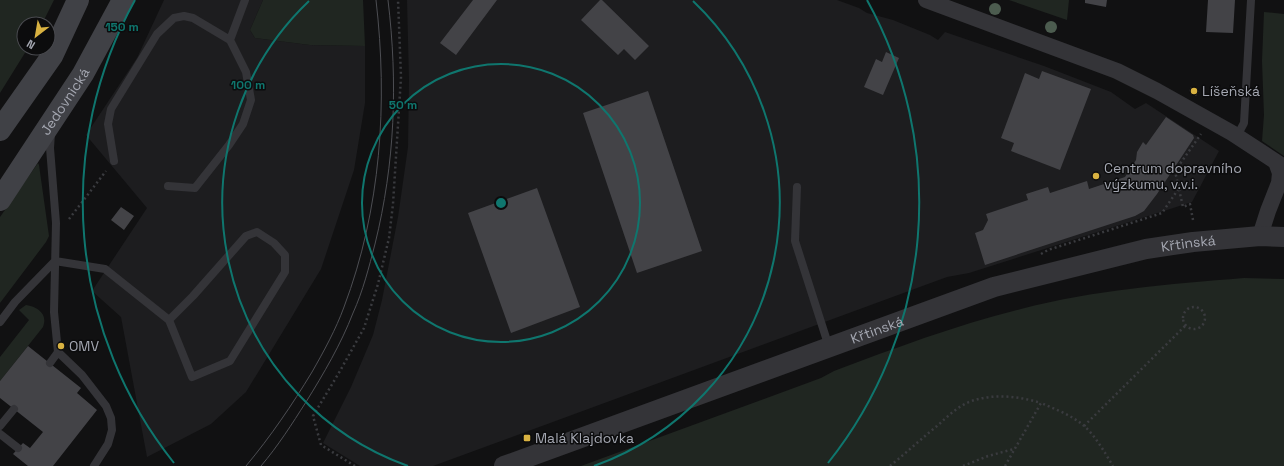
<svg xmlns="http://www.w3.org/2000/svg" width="1284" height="466" font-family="'Space Grotesk',sans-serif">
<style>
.built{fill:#1d1d1f}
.green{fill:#202621}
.building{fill:#434347}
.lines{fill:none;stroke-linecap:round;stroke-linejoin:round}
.path{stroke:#3a3b3f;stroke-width:2.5;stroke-dasharray:2 3;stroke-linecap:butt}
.service{stroke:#343438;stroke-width:8}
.minor{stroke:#343438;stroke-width:16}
.tertiary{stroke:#343438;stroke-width:20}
.secondary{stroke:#404146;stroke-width:22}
.tram{stroke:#4d4e53;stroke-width:1}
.tree{fill:#4c5c4f}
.ring{fill:none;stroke:#0f766e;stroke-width:2}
.poi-dot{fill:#d9b241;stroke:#0c0c0d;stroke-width:1.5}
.labels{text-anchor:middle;stroke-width:3;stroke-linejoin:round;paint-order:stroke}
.poi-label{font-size:14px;fill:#a4a7b1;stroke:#0c0c0d;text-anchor:start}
.street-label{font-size:14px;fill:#a4a7b1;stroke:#0c0c0d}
.centre{fill:#0f766e;stroke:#0c0c0d;stroke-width:2}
.ring-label{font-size:12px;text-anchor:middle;font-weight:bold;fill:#0f766e;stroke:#0c0c0d;stroke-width:3;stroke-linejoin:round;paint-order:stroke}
</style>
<rect width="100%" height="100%" fill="#111112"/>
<path class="built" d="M164 0H263L250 30 255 38 310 45 365 46V103L354 170 321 269 246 392 211 424 147 457 121 317 92 291 147 208 86 135 137 58Z
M407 0H837L859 8 867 13 893 20 930 35 938 40 945 32 1044 66 1111 92 1135 109 1146 103 1219 151 1192 202 969 273 947 277 433 466H360L323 443 351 387 373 335 382 300 398 217 408 147 409 80Z"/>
<path class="green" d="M0 0H54L42 24H24V48H28L0 93Z
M263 0H363L365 46 310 45 255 38 250 30Z
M1009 0H1069L1067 20Z
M1264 12 1284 14V156L1262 141 1264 115 1262 61Z
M38 163 39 165 49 236 46 242 0 303V217Z
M1244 278 1284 279V466H581L821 378 834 371C895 348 957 325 1021 309 1094 290 1169 284 1244 278Z
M26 305C38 307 48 314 43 327L0 381V357L29 320 19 310Z"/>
<path class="building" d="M473 0H497L456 55 440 43Z
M600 0H602L649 46 635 60 624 49 618 55 581 20Z
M1085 0H1107L1106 7 1085 3Z
M1208 0H1235L1233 33 1206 32Z
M886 52 899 58 883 95 864 87 876 59 882 62Z
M1042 71 1091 89 1060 170 1011 151 1014 143 1001 138 1025 73 1039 79Z
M1191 87 1199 91 1196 96 1189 91Z
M648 91 702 251 637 273 583 113Z
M1166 117 1193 135 1194 138 1157 194 1144 211 1135 216 985 265 975 233 983 230 988 220 986 214 1028 200 1026 194 1048 187 1050 193 1087 181 1089 189 1125 177 1136 160 1137 152 1143 142 1146 145Z
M537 188 580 307 511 333 468 213Z
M121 207 134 216 124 230 111 220Z
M28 346 81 388 77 393 97 410 53 466H28L13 454 23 443 30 448 43 432 0 398V381Z"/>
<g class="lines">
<path class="path" d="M69 219 106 171
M1193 220 1190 204 1183 207 1175 171 1201 134
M1041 254 1048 250 1162 213 1179 188
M1183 318a11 11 0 1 1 22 0a11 11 0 1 1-22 0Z
M1084 426 1186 325
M355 466 321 445 313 416 340 371 364 328 378 284 389 238 393 204 401 77 398 0
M890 466C906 453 921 439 937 426 947 417 957 407 969 402 992 393 1018 396 1041 403
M963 466 988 456 1014 449
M1005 466 1041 403C1055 409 1071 415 1083 425 1095 435 1105 453 1113 466"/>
<path class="service" d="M51 133 50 148 56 223 54 312 58 352 82 375 106 406 111 418 112 430 108 444 94 466
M1237 136 1244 123 1251 0
M114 161 108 124 111 109 157 34 174 18 184 16 193 18 230 40
M168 186 195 188 229 145 243 124 251 100 246 72 230 40 245 0
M797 187 795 241 829 347
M55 261 105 269 169 320 192 377 230 361 285 272V255L274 243 257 232 246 236 193 296 169 320
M0 322 15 302 55 261
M50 363 58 352
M0 426 14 409
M0 434 18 448"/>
<path class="minor" d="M926 0 1117 71 1157 91 1232 133 1284 167
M1260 236 1268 211 1279 183 1280 173 1276 162"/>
<path class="tertiary" id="s1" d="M504 466 994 287 1146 249 1193 242 1260 236 1284 237"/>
<g class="secondary">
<path d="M0 130 52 56 78 0"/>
<path id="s2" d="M0 200 83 74 123 0"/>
</g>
<path class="tram" d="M246 466C271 436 292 405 312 372 324 351 336 329 344 307 381 209 388 103 376 0
M261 466C278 446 292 424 306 402 324 373 341 344 353 313 363 291 369 267 375 244 395 163 398 83 388 0"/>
</g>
<g class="tree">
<circle cx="995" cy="9" r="6"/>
<circle cx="1051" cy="27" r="6"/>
</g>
<g class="ring">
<circle cx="501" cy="203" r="139"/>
<path d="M408 466A279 279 0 0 1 309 1M693 1A279 279 0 0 1 594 466"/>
<path d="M174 463A418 418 0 0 1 135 0M867 0A418 418 0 0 1 828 463"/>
</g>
<g class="poi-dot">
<circle cx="1194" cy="91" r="4"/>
<circle cx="1096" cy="176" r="4"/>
<circle cx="61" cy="346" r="4"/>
<rect x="523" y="434" width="8" height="8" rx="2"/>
</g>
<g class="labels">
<g class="poi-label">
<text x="1202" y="96">Líšeňská</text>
<text x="1104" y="173">Centrum dopravního<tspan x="1104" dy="16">výzkumu, v.v.i.</tspan></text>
<text x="69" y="351">OMV</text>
<text x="535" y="443">Malá Klajdovka</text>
</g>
<g class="street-label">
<text dy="5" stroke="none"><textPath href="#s2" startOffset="118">Jedovnická</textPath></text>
<text dy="5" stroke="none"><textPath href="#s1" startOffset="721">Křtinská</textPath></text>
<text dy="5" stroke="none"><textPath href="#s1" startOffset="397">Křtinská</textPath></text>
</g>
</g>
<circle cx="501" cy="203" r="6" class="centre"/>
<g class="ring-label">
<text x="122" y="31">150 m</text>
<text x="248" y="89">100 m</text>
<text x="403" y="109">50 m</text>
</g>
<g transform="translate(36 36) rotate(211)"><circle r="19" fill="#0c0c0d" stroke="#494a4f"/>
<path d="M0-3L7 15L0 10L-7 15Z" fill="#d9b241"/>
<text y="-6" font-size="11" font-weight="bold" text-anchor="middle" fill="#a4a7b1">N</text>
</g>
</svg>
